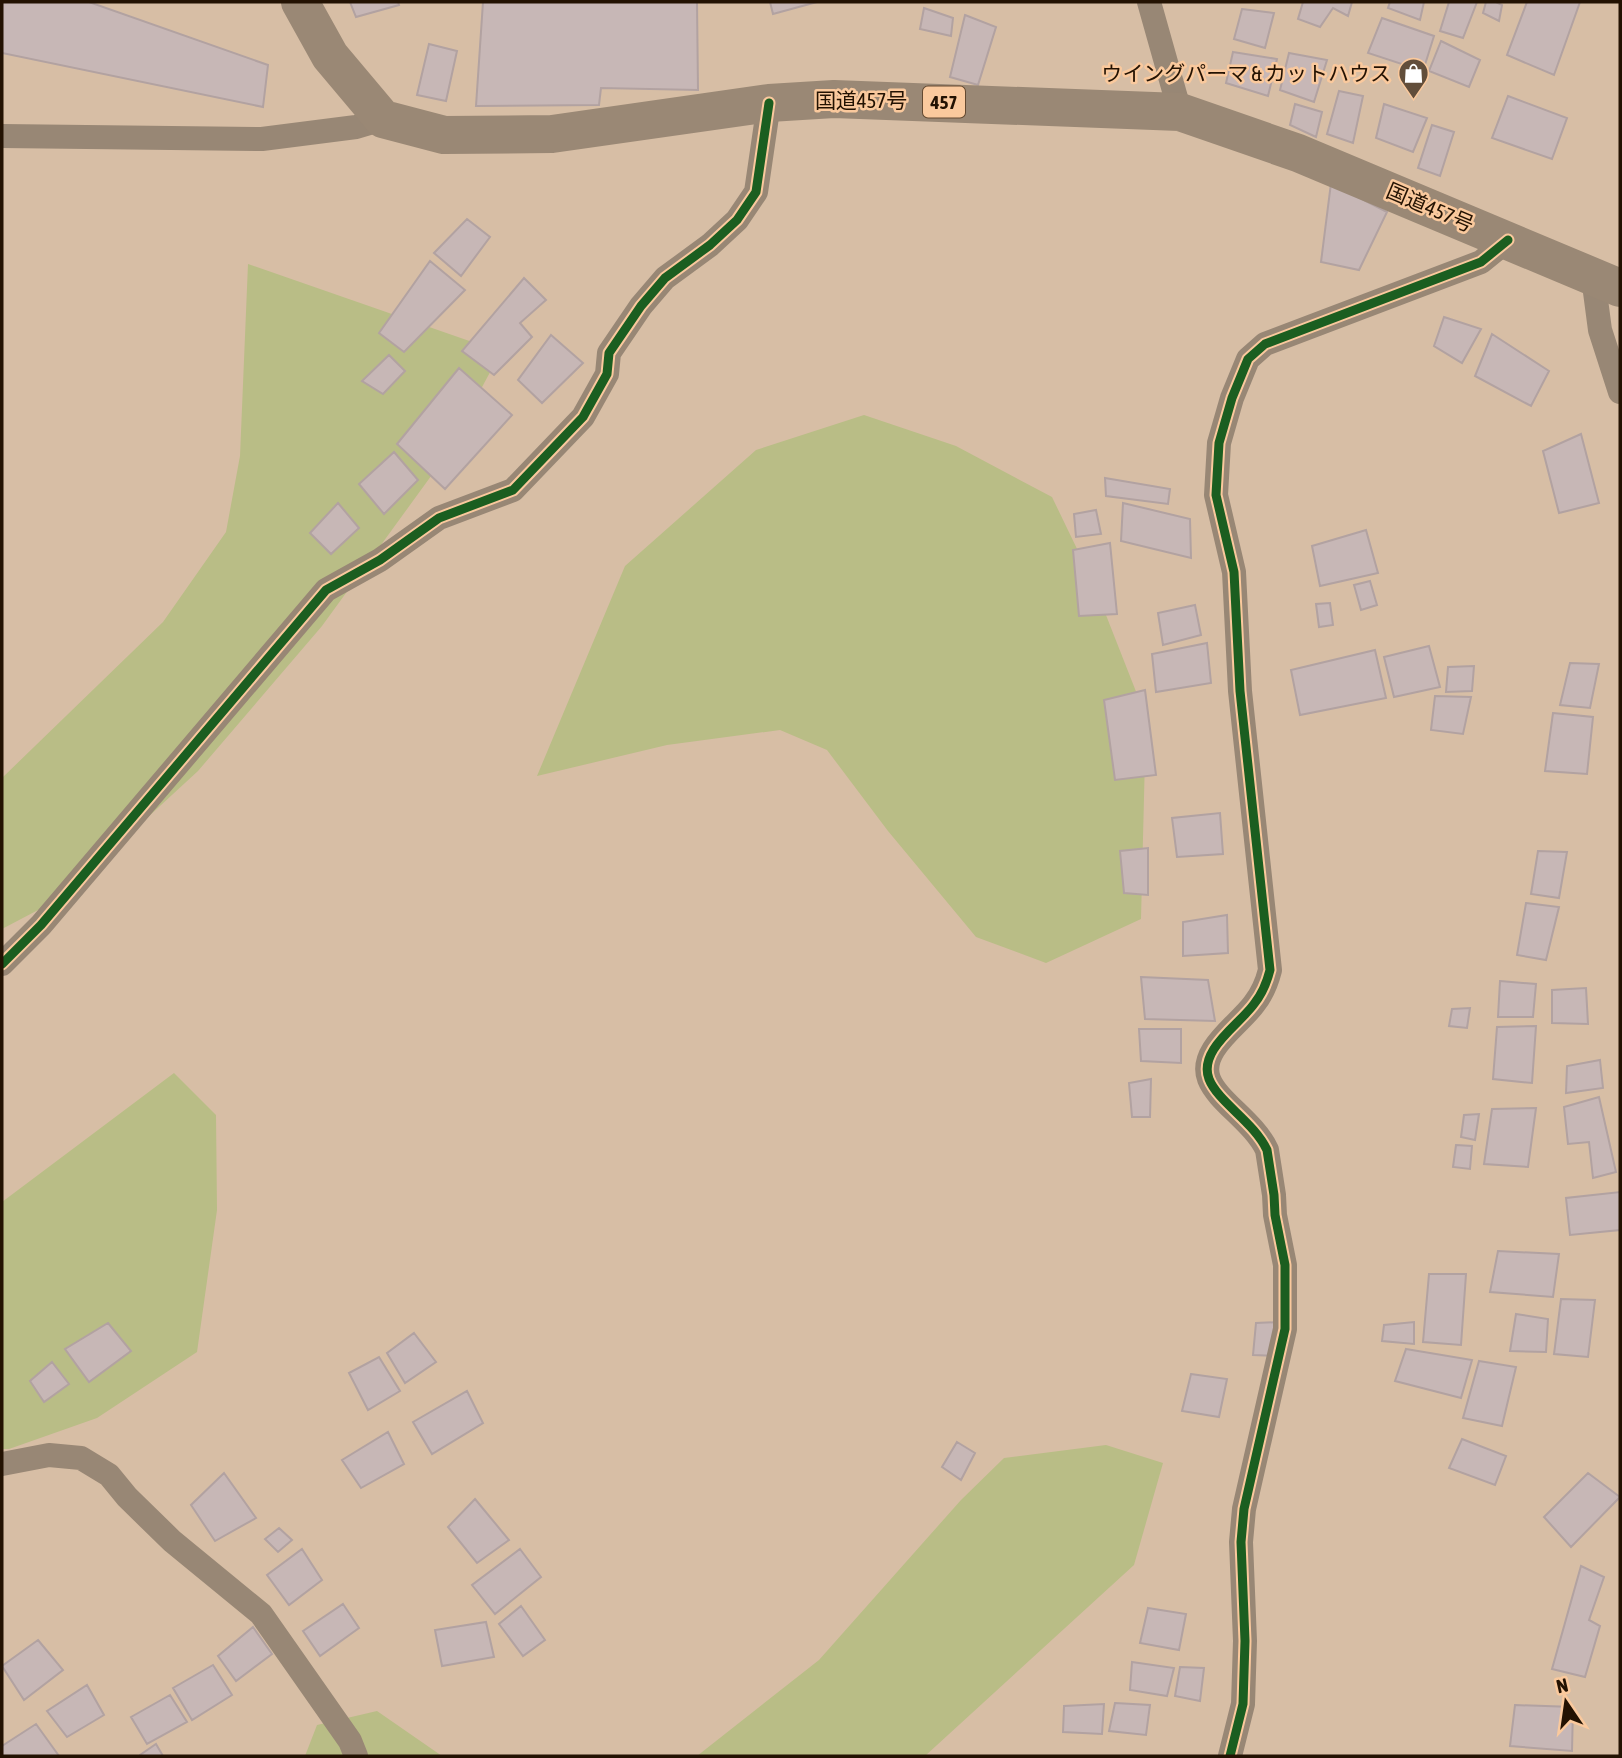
<svg xmlns="http://www.w3.org/2000/svg" width="1622" height="1758" font-family="'Asap Condensed','Noto Sans JP',sans-serif">
<style>
.green{fill:#b9bd86}
.building{fill:#c7b7b6;stroke:#b2a2a1;stroke-width:2}
.lines{fill:none;stroke-linecap:round;stroke-linejoin:round}
.minor{stroke:#988775;stroke-width:24}
.trunk{stroke:#9a8875;stroke-width:38}
.cycleway-casing{stroke:#fac99d;stroke-width:13}
.cycleway{stroke:#1b5e20;stroke-width:9}
.labels{text-anchor:middle;stroke-width:5;stroke-linejoin:round;paint-order:stroke}
.shield{fill:#fac99d;stroke:#644930;stroke-width:2}
.shield-label{font-size:19px;font-weight:bold;fill:#231202}
.poi-label{font-size:21px;fill:#231202;stroke:#fac99d;text-anchor:end}
.street-label{font-size:21px;fill:#231202;stroke:#fac99d}
</style>
<rect width="100%" height="100%" fill="#d7bea5"/>
<path class="green" d="M248 264 501 352 442 461 322 626 198 771 59 899 2 929V778L163 622 226 532 240 456Z
M864 415 956 446 1052 497 1093 582 1146 717 1141 919 1046 963 976 937 888 831 827 750 780 730 667 745 537 776 625 566 756 450Z
M174 1073 216 1115 217 1210 197 1352 97 1418 9 1449H2V1202Z
M1106 1445 1163 1463 1134 1565 925 1756H697L819 1660 961 1500 1004 1458Z
M377 1711 442 1756H305L317 1725Z"/>
<path class="building" d="M2 2H89L268 65 263 107 2 53Z
M350 2H398L399 5 356 17Z
M483 2H697L698 90 601 88 599 105 476 106Z
M770 2H817L773 14Z
M1303 2H1352L1348 16 1333 8 1320 27 1298 19Z
M1390 2H1424L1420 20 1388 8Z
M1449 2H1477L1463 38 1440 31Z
M1486 2H1496L1502 5 1499 21 1483 13Z
M1527 2H1580L1554 75 1507 55Z
M924 8 953 18 951 36 920 29Z
M1242 9 1274 13 1265 48 1234 39Z
M965 15 996 27 978 85 950 77Z
M1382 18 1434 36 1423 71 1368 53Z
M1441 41 1480 60 1469 87 1429 71Z
M429 44 457 51 446 101 417 95Z
M1233 52 1277 59 1268 96 1226 83Z
M1289 53 1327 60 1314 102 1280 90Z
M1339 91 1363 96 1353 143 1327 134Z
M1508 96 1567 118 1552 159 1492 138Z
M1295 104 1322 112 1316 137 1290 125Z
M1384 104 1427 118 1413 152 1376 138Z
M1432 125 1454 132 1440 176 1418 168Z
M1331 183 1387 212 1359 270 1321 262Z
M467 219 490 237 461 276 434 253Z
M430 261 465 290 404 352 379 333Z
M524 278 546 300 520 323 532 337 494 375 462 351Z
M1444 317 1481 329 1462 363 1434 346Z
M1492 334 1549 371 1531 406 1475 376Z
M551 335 583 363 542 403 518 380Z
M389 355 405 371 383 394 362 381Z
M459 368 512 415 445 489 397 444Z
M1581 434 1599 503 1559 513 1543 451Z
M394 452 418 480 384 514 359 484Z
M1105 478 1170 489 1168 504 1106 496Z
M338 503 359 528 331 554 310 533Z
M1123 503 1190 519 1191 558 1121 541Z
M1096 510 1101 534 1076 537 1074 514Z
M1366 530 1378 573 1320 586 1312 546Z
M1110 543 1117 614 1079 616 1073 550Z
M1370 581 1377 605 1361 610 1354 585Z
M1330 603 1333 625 1319 627 1316 604Z
M1195 605 1201 635 1163 645 1158 613Z
M1207 643 1211 683 1156 692 1152 654Z
M1429 646 1440 687 1394 697 1384 657Z
M1375 650 1386 698 1300 715 1291 670Z
M1570 663 1599 664 1590 708 1560 705Z
M1474 666 1472 691 1446 692 1448 667Z
M1145 690 1156 775 1115 780 1104 700Z
M1435 696 1471 697 1463 734 1431 730Z
M1553 713 1593 717 1587 774 1545 771Z
M1220 813 1223 854 1177 857 1172 818Z
M1148 848V895L1124 893 1120 851Z
M1538 851 1567 852 1559 898 1531 894Z
M1526 903 1559 907 1546 960 1517 955Z
M1227 915 1228 953 1183 956V922Z
M1141 977 1208 980 1215 1021 1145 1019Z
M1500 981 1536 984 1533 1017H1498Z
M1586 988 1588 1024 1552 1023V990Z
M1470 1008 1467 1028 1449 1026 1452 1009Z
M1536 1026 1532 1083 1493 1079 1497 1027Z
M1139 1029H1181V1063L1141 1061Z
M1600 1060 1603 1088 1566 1093 1567 1066Z
M1151 1079 1150 1117H1132L1129 1083Z
M1599 1097 1616 1172 1593 1178 1589 1142 1568 1144 1564 1107Z
M1536 1108 1528 1167 1484 1164 1492 1109Z
M1479 1114 1475 1140 1461 1137 1464 1115Z
M1456 1145 1472 1146 1470 1169 1453 1167Z
M1620 1192V1230L1570 1235 1566 1198Z
M1498 1251 1559 1254 1553 1297 1490 1292Z
M1429 1274H1466L1461 1345 1423 1342Z
M1561 1299 1595 1300 1588 1357 1554 1354Z
M1516 1314 1548 1319 1546 1352 1510 1351Z
M1279 1322 1275 1356 1253 1355 1256 1323Z
M1414 1322V1344L1382 1341 1384 1325Z
M108 1323 131 1351 89 1382 65 1349Z
M414 1333 436 1362 405 1383 387 1353Z
M1406 1349 1472 1360 1461 1398 1395 1381Z
M379 1357 400 1391 368 1410 349 1373Z
M1479 1361 1516 1367 1502 1426 1463 1418Z
M52 1362 69 1384 44 1402 30 1381Z
M1191 1374 1227 1379 1219 1417 1182 1411Z
M467 1391 483 1423 432 1454 413 1422Z
M388 1432 404 1464 361 1488 342 1460Z
M1462 1439 1506 1456 1495 1485 1449 1468Z
M957 1442 975 1453 961 1480 942 1467Z
M224 1473 256 1518 215 1541 191 1505Z
M1588 1473 1620 1497 1571 1547 1544 1517Z
M475 1499 509 1540 477 1563 448 1527Z
M279 1528 292 1540 278 1552 265 1539Z
M302 1549 322 1580 289 1605 267 1575Z
M520 1549 541 1577 495 1614 472 1585Z
M1581 1566 1604 1577 1589 1620 1600 1626 1585 1677 1552 1669Z
M343 1604 359 1628 320 1656 303 1631Z
M521 1606 545 1640 523 1656 499 1624Z
M1148 1608 1186 1614 1179 1650 1140 1643Z
M486 1622 494 1657 442 1666 435 1630Z
M253 1627 272 1654 236 1681 218 1656Z
M38 1640 63 1670 24 1700 2 1666Z
M1132 1662 1174 1668 1167 1696 1130 1690Z
M213 1665 232 1695 192 1720 173 1688Z
M1180 1667 1204 1668 1200 1701 1175 1696Z
M87 1685 104 1715 67 1737 47 1711Z
M170 1695 187 1722 147 1744 131 1717Z
M1115 1703 1150 1705 1146 1735 1109 1731Z
M1104 1704 1102 1734 1063 1732 1064 1706Z
M1515 1705 1573 1707 1572 1751 1510 1746Z
M36 1724 59 1756H2V1746Z
M156 1744 163 1756H140V1755Z"/>
<g class="lines">
<path class="minor" d="M1149 2 1180 112
M2 136 262 139 356 127 383 119
M1593 277 1600 330 1620 392
M2 964 41 925 326 590 380 560 439 518 513 490 583 417 607 374 609 353 641 306 665 278 710 245 737 220 756 192 769 103
M2 1464 49 1455 81 1458 109 1475 127 1497 172 1541 261 1614 350 1741 356 1756
M1230 1756 1243 1704 1245 1641 1241 1542 1244 1509 1285 1329V1265L1275 1215 1274 1195 1267 1150C1254 1122 1218 1102 1209 1079 1198 1050 1239 1025 1254 1004 1262 994 1267 982 1270 970L1240 691 1234 572 1216 495 1219 443 1232 398 1248 359 1265 344 1481 262 1508 240"/>
<path class="trunk" d="M300 2 330 56 383 119 444 135 552 134 769 103 834 99 1180 112 1298 153 1620 288"/>
<defs>
<path id="cycleway" d="M2 964 41 925 326 590 380 560 439 518 513 490 583 417 607 374 609 353 641 306 665 278 710 245 737 220 756 192 769 103
M1230 1756 1243 1704 1245 1641 1241 1542 1244 1509 1285 1329V1265L1275 1215 1274 1195 1267 1150C1254 1122 1218 1102 1209 1079 1198 1050 1239 1025 1254 1004 1262 994 1267 982 1270 970L1240 691 1234 572 1216 495 1219 443 1232 398 1248 359 1265 344 1481 262 1508 240"/>
</defs>
<use href="#cycleway" class="cycleway-casing"/>
<use href="#cycleway" class="cycleway"/>
</g>
<defs>
<symbol id="shop-pin" viewBox="-11 -11 22 30"><path d="M0 17L-7.5 6A9.5 9.5 0 1 1 7.5 6Z" fill="#624e3b" stroke="#fac99d"/><path d="M-5-2.5h2.3a2.7 3.5 0 0 1 5.4 0H5L5.5 6h-11ZM-1.5-2.5h3a1.5 2.3 0 0 0-3 0Z" fill="#fff"/></symbol>
</defs>
<g fill-rule="evenodd">
<use href="#shop-pin" x="1396" y="56" width="35" height="47"/>
</g>
<g class="labels">
<rect class="shield" x="923" y="86.5" width="42" height="31" rx="5"/>
<g class="shield-label">
<text x="944" y="109">457</text>
</g>
<g class="poi-label">
<text x="1391" y="81">ウイングパーマ &amp; カットハウス</text>
</g>
<g class="street-label">
<text x="861" y="108">国道457号</text>
<text transform="translate(1430 208) rotate(23)" y="7">国道457号</text>
</g>
</g>
<rect width="1622" height="1758" fill="none" stroke="#231202" stroke-width="7"/>
<g transform="translate(1566 1702) rotate(347)" stroke="#fac99d" stroke-width="5" paint-order="stroke">
<path d="M0-5L12 26L0 18L-12 26Z" fill="#231202"/>
<text y="-10" font-size="19" font-weight="bold" text-anchor="middle" fill="#231202">N</text>
</g>
</svg>
